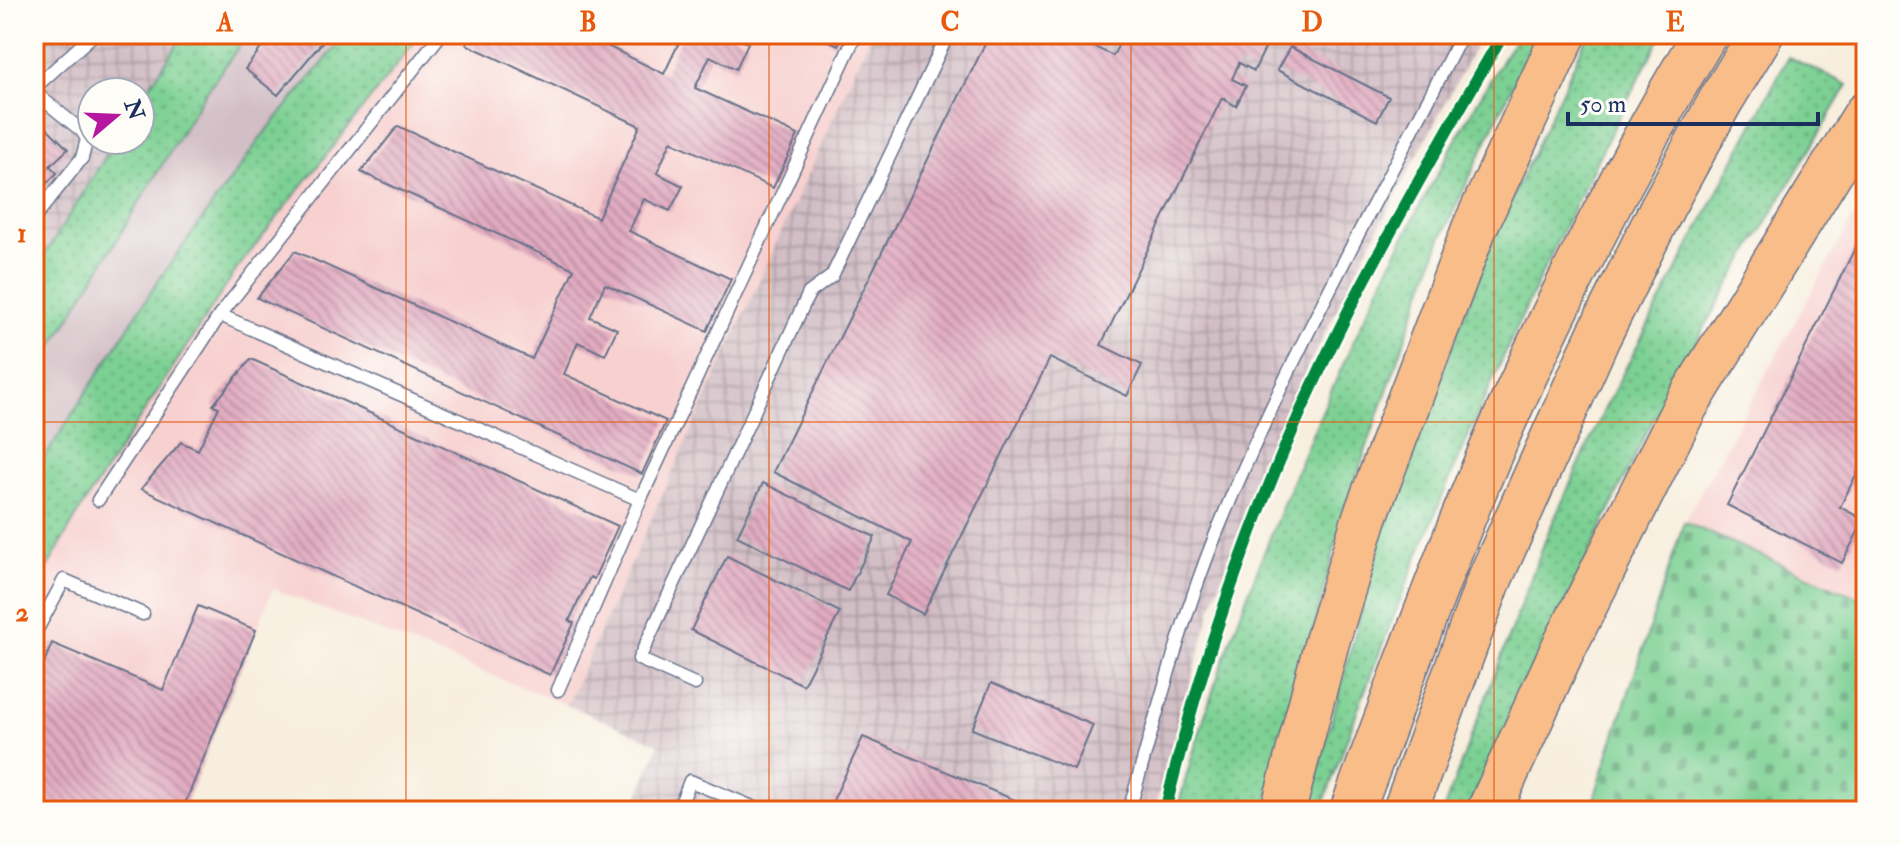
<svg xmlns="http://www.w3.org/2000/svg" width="1900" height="845" font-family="'IM FELL Double Pica',serif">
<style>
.built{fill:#f7d0cf}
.industrial{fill:url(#industrial-grid)}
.railway{fill:#d2bec5}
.grass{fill:url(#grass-dots);stroke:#4c8078;stroke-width:2}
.cemetery{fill:url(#cemetery-stones);stroke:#4c8078;stroke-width:2}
.building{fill:url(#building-back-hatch)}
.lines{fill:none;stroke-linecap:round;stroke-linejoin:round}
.lane-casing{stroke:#68728a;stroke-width:15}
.highway-casing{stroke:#68728a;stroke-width:47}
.lane{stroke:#fff;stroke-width:12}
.highway{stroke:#f8bd89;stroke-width:44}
.cycleway-casing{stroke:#fdfcf7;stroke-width:17}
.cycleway{stroke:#00873e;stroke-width:12}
.grid{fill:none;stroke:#e8590c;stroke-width:2;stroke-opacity:0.55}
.neatline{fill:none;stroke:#e8590c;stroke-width:3}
.grid-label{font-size:26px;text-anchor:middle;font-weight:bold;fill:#e8590c}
</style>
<defs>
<pattern id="industrial-grid" width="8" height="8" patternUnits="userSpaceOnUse" patternTransform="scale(2)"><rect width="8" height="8" fill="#d2bec5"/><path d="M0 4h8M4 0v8" fill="none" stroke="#aa9ba3"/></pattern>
<pattern id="grass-dots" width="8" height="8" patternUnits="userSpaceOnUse" patternTransform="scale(2)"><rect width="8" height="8" fill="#7cd093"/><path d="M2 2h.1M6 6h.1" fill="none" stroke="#65a97b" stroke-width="1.8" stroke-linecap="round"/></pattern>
<pattern id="cemetery-stones" width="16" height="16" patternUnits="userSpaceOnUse" patternTransform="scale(2)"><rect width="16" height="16" fill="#7cd093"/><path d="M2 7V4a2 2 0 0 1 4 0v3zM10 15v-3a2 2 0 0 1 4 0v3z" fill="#65a97b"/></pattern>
<pattern id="building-back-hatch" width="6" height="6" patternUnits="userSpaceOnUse" patternTransform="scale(2)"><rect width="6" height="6" fill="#e1aac0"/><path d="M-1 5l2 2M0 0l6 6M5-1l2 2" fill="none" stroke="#b68b9f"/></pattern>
</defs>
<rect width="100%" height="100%" fill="#fdfcf7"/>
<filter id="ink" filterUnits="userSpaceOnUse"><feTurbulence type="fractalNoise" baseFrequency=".0125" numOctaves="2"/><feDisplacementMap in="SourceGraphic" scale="16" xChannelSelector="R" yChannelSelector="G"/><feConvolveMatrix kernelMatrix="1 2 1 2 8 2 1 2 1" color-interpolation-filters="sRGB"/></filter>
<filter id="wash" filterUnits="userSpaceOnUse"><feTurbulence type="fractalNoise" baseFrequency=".006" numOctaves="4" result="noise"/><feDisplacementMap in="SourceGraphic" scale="32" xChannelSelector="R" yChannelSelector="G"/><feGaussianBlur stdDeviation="1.8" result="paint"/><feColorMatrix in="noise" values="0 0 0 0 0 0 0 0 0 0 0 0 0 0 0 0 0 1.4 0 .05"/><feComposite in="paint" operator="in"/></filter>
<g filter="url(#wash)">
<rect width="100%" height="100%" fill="#f7eedd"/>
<path class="built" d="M421 34H871L567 705 273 589 183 811H34V591L80 510 237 269Z
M1866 194V601L1684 522Z"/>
<path class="industrial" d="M34 34H184L140 101V92H92V140H116L34 272Z
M871 34H1482L1368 248 1286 411 1217 591 1154 811H632L659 744 567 705Z"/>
<path class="railway" d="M184 34H421L237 269 80 510 34 591V272L116 140H140V101Z"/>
<path class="grass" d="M184 34H248L204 95 34 377V272L116 140H140V101Z
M347 34H421L237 269 80 510 34 591V475L41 463 158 281 262 136Z
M1518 34H1537L1441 238 1346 506 1265 811H1177C1203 709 1241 610 1280 512 1348 344 1422 189 1518 34Z
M1588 34H1662C1529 284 1415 544 1321 811H1307L1382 534 1487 253Z
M1788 57 1848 85 1710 317 1644 437 1468 811H1443L1548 533 1606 406Z"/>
<path class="cemetery" d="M1684 522 1866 601V811H1590Z"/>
<g id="blocks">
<path class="building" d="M272 34H329L278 95 245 69Z
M473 34H583L664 74 683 34H730L748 43 736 69 710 56 695 88 798 135 773 188 671 141 657 173 683 186 670 211 644 199 629 231 731 279 707 331 605 284 590 317 617 329 605 355 578 342 564 374 666 421 642 474 257 298 295 251 532 359 574 269 361 172 398 126 598 218 640 126 466 44Z
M815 34H843L838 45Z
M990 34H1068L1113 56 1124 34H1181L1204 46 1209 34H1272L1254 71 1239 63 1232 79 1246 86 1236 106 1222 98 1101 345 1142 365 1127 396 1050 358 923 614 886 595 912 542 773 472Z
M1290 47 1389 97 1377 121 1277 70Z
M36 117 68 149 50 166 57 173 38 192 42 196 34 205Z
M1866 226V455L1840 507 1864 520 1842 563 1727 505Z
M251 359 618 526 594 579 590 577 569 621 574 623 550 675 141 489 181 442 198 450 219 407 213 405Z
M763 483 875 537 848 591 737 536Z
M727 556 840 612 803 685 691 630Z
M198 606 256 630 182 811H34V687L52 643 163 690Z
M991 683 1093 725 1074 770 972 729Z
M863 737 1041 811H828Z"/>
</g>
</g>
<g filter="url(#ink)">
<use href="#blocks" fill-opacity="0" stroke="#68728a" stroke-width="2"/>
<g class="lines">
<defs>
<path id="lane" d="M441 34 220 315 640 500 856 34
M34 88 94 34
M34 92 82 131 87 139 82 158 34 218
M98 500 220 315
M34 635 64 580 143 614
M695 684 639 659 809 293 832 276 948 34
M558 690 640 500
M678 811 690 781 762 811
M1129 811C1157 712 1183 612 1223 517 1292 351 1381 194 1462 34"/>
<path id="highway" d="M1283 811 1326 645 1365 517 1474 229 1564 34
M1352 811C1404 673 1453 533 1514 399 1571 274 1634 152 1705 34
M1405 811 1488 583 1598 337 1663 206 1721 100 1761 34
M1489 811 1561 653 1685 407 1866 114"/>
</defs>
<use href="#lane" class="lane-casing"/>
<use href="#highway" class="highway-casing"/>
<use href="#lane" class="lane"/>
<use href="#highway" class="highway"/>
<defs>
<path id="cycleway" d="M1165 811C1206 639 1269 468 1349 310 1397 217 1450 125 1503 34"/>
</defs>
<use href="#cycleway" class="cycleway-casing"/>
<use href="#cycleway" class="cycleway"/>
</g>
</g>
<path class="grid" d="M406 34V811M769 34V811M1131 34V811M1494 34V811M34 422H1866"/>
<rect width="1900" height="845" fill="none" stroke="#fdfcf7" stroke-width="88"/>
<g transform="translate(116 116) rotate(71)"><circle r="38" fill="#fdfcf7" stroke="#a3aaba" stroke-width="2"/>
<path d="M0-6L14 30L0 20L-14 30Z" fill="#b5179e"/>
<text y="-12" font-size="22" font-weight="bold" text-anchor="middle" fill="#1b2f5e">N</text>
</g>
<path d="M1568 112v12h250v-12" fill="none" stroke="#1b2f5e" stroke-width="4"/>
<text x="1580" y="112" font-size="24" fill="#1b2f5e" stroke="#fdfcf7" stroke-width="6" paint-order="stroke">50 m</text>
<rect x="44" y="44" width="1812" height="757" class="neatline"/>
<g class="grid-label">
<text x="225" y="31">A</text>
<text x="588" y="31">B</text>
<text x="950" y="31">C</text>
<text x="1312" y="31">D</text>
<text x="1675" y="31">E</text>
<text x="22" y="242">1</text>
<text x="22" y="621">2</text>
</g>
</svg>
